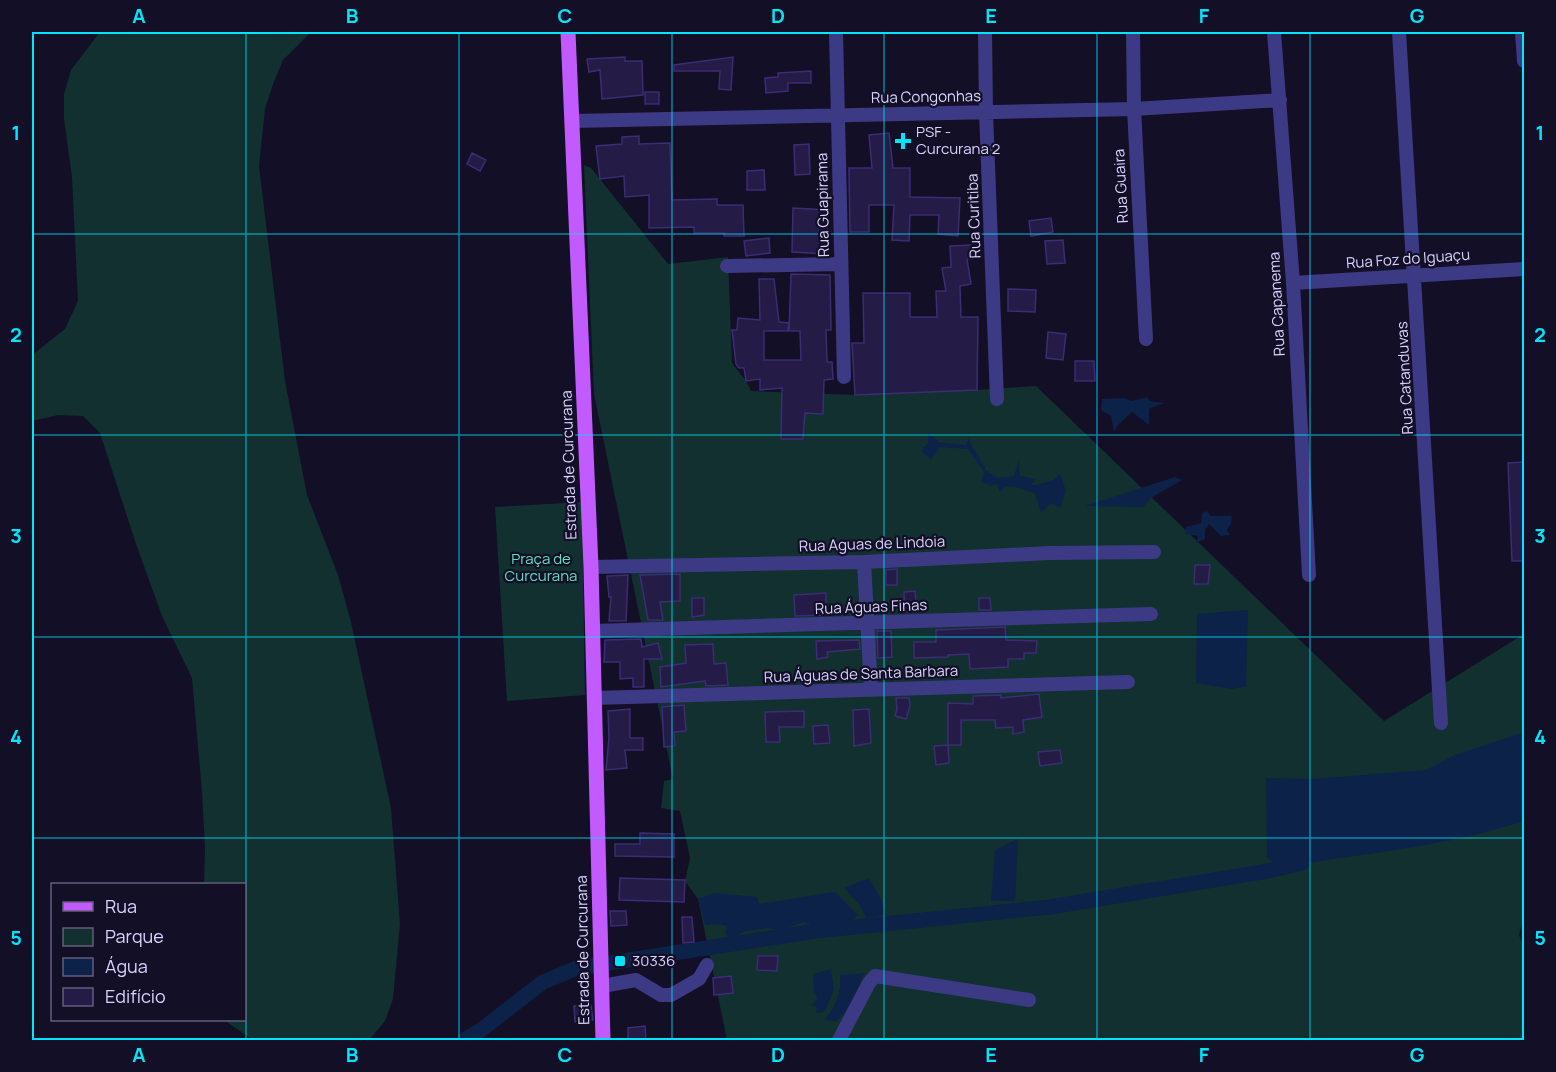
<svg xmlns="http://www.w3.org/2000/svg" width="1556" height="1072" font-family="Manrope,sans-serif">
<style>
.green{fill:#12302f}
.water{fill:#0c2248}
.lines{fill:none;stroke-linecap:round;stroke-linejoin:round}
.canal{stroke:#0c2248;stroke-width:15}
.building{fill:#241b47;stroke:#3b2d73;stroke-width:1.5}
.street{stroke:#3d3a85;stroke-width:14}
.primary{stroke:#c25bff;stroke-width:15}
.grid{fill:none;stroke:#00e5ff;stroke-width:1.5;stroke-opacity:0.55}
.poi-dot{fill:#00e5ff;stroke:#130f26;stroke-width:2}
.labels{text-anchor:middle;stroke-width:4.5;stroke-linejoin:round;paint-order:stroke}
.street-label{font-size:15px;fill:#d9d4ff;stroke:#130f26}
.poi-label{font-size:15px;fill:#d9d4ff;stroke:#130f26;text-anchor:start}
.park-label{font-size:15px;fill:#5fe0c0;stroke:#130f26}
.neatline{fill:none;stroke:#00e5ff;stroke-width:2}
.grid-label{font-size:20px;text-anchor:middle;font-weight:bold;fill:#00e5ff}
</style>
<rect width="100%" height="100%" fill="#130f26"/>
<path class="green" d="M100 32H311L283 60 273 84 265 109 259 166 285 381 307 495 338 575 351 622 391 808 400 924 393 999 385 1021 369 1040H253L224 1020H244V884H204L205 848 202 792 192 678 162 616 136 544 100 433 83 416 58 415 32 421V355L65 329 78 301 72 177 64 119V94L71 70Z
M584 165 591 168 668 264 728 257 732 363 746 381 751 391 855 395 977 390 1036 386 1384 721 1524 634V916L1519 935 1524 948V1040H727L698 899 685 881 690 858 680 811 661 808 664 781 673 779 594 394Z
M582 502 585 695 507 701 495 507Z"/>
<path class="water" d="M1147 397 1150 401 1164 403 1149 409V425L1132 412 1118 425 1114 432 1111 416 1101 410 1102 399 1124 398 1132 401Z
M928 433 939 442 966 445 969 438 972 447 985 467V470L998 478 1014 476 1019 460 1020 476 1036 479 1030 486 1052 481 1060 474 1066 491 1060 508 1051 503 1041 513 1035 493C1024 491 1017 485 1005 487L1000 492 996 483 991 486 981 482 984 472 968 449 940 447 935 455 930 459 921 451 928 443Z
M1175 477 1182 480 1151 498 1143 507 1085 506Z
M1207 511 1211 516H1232L1231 524 1227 530 1230 535 1221 536 1209 524 1205 530V539L1196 543 1198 536 1185 534 1186 527 1201 523 1202 513Z
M1248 610 1246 686 1232 689 1196 683 1197 614Z
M1524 732V821C1447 846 1363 854 1282 867L1267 858 1266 778 1314 779 1426 770 1455 755Z
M1018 839 1015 901H991L995 850Z
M869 878 882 901 885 915 866 918 859 904 844 888Z
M835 892 858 915 850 923 831 922 822 927 804 922 779 930 768 928 745 931 731 939 725 934 727 926 718 924 705 925 698 899 714 893 757 897 759 904Z
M831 969 834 990 824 1012 816 1013 817 1007 811 1005 818 998 814 993 813 974Z
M864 973C858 992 851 1008 836 1021L825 1020C835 1007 842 992 840 975Z"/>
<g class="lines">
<path class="canal" d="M464 1040 481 1030 543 982 577 968 816 931 1050 907 1268 871 1302 863"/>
</g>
<path class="building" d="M625 57V61H642L643 95 602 99 600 70 589 72 587 59Z
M733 57 731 90 719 89 720 71H674V65Z
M811 71V83H788V91L766 93 765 78 778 77V73Z
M645 92H659V104H645Z
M889 133 893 168H910V197L960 198 958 236 938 234 939 215H910L909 241 892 240 894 205H869V232H850L849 168H872L869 135Z
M639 136V144L670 143 672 200 717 199V205H743L744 236H724V233H694V227L649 228V195L625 197 624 176 600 179 596 146 622 144V137Z
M809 144 810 174 795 175 794 145Z
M472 153 486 160 480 171 467 164Z
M764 170 765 190H747V171Z
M793 208 828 210 826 254 792 252Z
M1051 218 1053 232 1031 236 1029 221Z
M769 238 770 253 746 256 744 241Z
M1063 240 1065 263 1047 264 1045 241Z
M972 245 973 259H967L971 284 960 286 961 317H978L977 390 855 395 852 343H864L863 293H910V317H937L936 291H946L942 268 951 267 950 246Z
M791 274 830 275 831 330H826L827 362H832L833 379 824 380 823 414 805 413 803 439H781L782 388 760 390V379L746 381 744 368H739L736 364 732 330H737L738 318 760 320 759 279H774L779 322 789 323 788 331H764V360H801L800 331H789Z
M1008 289 1036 290 1035 312 1008 311Z
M1048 332 1066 334 1063 360 1046 358Z
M1075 361H1094L1095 381H1075Z
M1524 462V561H1512L1508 463Z
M1195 565H1210L1208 584H1194Z
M897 569V585H886V570Z
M680 574V601L660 602 663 620H648L640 575Z
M628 575 626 621H609L611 597H609L607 576Z
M915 591 917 612H905L904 592Z
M826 593V613L824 615 795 616 794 595Z
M692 598H704V615L692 617Z
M979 598H990L991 610H979Z
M1005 627 1006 640 1037 641 1036 653H1024V659H1008V667L970 669 969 654 948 655V657L914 658V642H936V630Z
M877 631H891L892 657 878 658Z
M641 639 642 647 658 643 662 659H644V687H633V678L620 679V662H604L605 640Z
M859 640 860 649 827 652 828 657 817 659 816 641Z
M713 644 714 664 726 663 728 685 706 686 705 681 661 687 660 667 686 663 685 645Z
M1039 694 1042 717 1023 720 1024 732 1013 734V727L996 728 995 720H961V745H948V703L973 704V696L1001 695V698Z
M896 698H909L910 706 906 719 895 716 897 709Z
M684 705 686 731 674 732 675 746 664 747 662 707Z
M630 709V738H643V750H625L627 768 606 770 609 737 608 711Z
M869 709 871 743 854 746 853 710Z
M804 711V727H779L780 742H766L765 712Z
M828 725 830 743 814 744 813 726Z
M948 745 949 763 936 765 934 746Z
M1060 750 1062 763 1040 766 1038 752Z
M640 833 674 834V857L615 856V844H640Z
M620 878 685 880 684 902 619 900Z
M610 911H626L627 925 611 926Z
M682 917H692L694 942 683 943Z
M758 956H778L777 971 757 970Z
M731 976 733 993 714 995 713 978Z
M591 1005 593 1020 575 1022 574 1006Z
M645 1026 646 1039 628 1041V1028Z"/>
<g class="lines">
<path class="street" d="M836 32 844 377
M985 32 986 112 997 399
M1133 32 1134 109 1146 339
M1274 32 1293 283 1309 575
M1399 32 1441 723
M1522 32 1524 61
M572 121 1134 109 1280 100
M727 266 840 264
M1293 283 1524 269
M864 562 871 690
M591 567 864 562 1050 553 1154 552
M592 631 1151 614
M594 698 1128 682
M602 986 636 980 661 995H671L699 979 707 965
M839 1040 869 983 875 976 1029 1000"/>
<path class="primary" d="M568 32 591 567 603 1040"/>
</g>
<path class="grid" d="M246 32V1040M459 32V1040M672 32V1040M884 32V1040M1097 32V1040M1310 32V1040M32 234H1524M32 435H1524M32 637H1524M32 838H1524"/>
<g class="poi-dot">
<path d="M900 132h6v6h6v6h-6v6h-6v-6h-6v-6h6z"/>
<rect x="614" y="955" width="12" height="12" rx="3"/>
</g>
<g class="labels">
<g class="street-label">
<text transform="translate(926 97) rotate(-1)" y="5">Rua Congonhas</text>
<text transform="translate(1121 186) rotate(-93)" y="5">Rua Guaira</text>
<text transform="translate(823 205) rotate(-91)" y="5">Rua Guapirama</text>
<text transform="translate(974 216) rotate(-92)" y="5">Rua Curitiba</text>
<text transform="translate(1408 259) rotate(-4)" y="5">Rua Foz do Iguaçu</text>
<text transform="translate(1277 304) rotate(-93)" y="5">Rua Capanema</text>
<text transform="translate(1405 378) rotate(-93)" y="5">Rua Catanduvas</text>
<text transform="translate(569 465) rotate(-92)" y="5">Estrada de Curcurana</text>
<text transform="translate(872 544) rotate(-2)" y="5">Rua Aguas de Lindoia</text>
<text transform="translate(871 607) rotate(-2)" y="5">Rua Águas Finas</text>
<text transform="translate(861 674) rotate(-2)" y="5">Rua Águas de Santa Barbara</text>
<text transform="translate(583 950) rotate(-91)" y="5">Estrada de Curcurana</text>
</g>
<g class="poi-label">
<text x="916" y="137">PSF -<tspan x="916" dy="17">Curcurana 2</tspan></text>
<text x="632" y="966">30336</text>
</g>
<g class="park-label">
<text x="541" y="564">Praça de<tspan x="541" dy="17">Curcurana</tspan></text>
</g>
</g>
<rect width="1556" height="1072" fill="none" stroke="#130f26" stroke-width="66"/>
<rect x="51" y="883" width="195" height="138" fill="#130f26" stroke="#625e7d" stroke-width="1.5"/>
<rect x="63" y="902" width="30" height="9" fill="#c25bff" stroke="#625e7d" stroke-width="1.5"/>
<text x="105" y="913" font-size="18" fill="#d9d4ff">Rua</text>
<rect x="63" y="928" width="30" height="18" fill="#12302f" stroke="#625e7d" stroke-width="1.5"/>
<text x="105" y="943" font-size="18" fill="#d9d4ff">Parque</text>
<rect x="63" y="958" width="30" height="18" fill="#0c2248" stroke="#625e7d" stroke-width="1.5"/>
<text x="105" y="973" font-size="18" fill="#d9d4ff">Água</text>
<rect x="63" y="988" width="30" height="18" fill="#241b47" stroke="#625e7d" stroke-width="1.5"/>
<text x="105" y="1003" font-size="18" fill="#d9d4ff">Edifício</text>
<rect x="33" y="33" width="1490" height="1006" class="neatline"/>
<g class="grid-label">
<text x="139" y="23">A</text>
<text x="352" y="23">B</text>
<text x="565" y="23">C</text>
<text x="778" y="23">D</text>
<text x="991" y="23">E</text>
<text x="1204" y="23">F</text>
<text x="1417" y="23">G</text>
<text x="16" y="140">1</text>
<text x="1540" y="140">1</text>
<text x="16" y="342">2</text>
<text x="1540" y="342">2</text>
<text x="16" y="543">3</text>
<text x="1540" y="543">3</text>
<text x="16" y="744">4</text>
<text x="1540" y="744">4</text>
<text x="16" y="945">5</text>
<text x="1540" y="945">5</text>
<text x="139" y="1062">A</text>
<text x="352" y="1062">B</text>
<text x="565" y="1062">C</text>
<text x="778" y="1062">D</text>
<text x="991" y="1062">E</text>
<text x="1204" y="1062">F</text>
<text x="1417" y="1062">G</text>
</g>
</svg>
